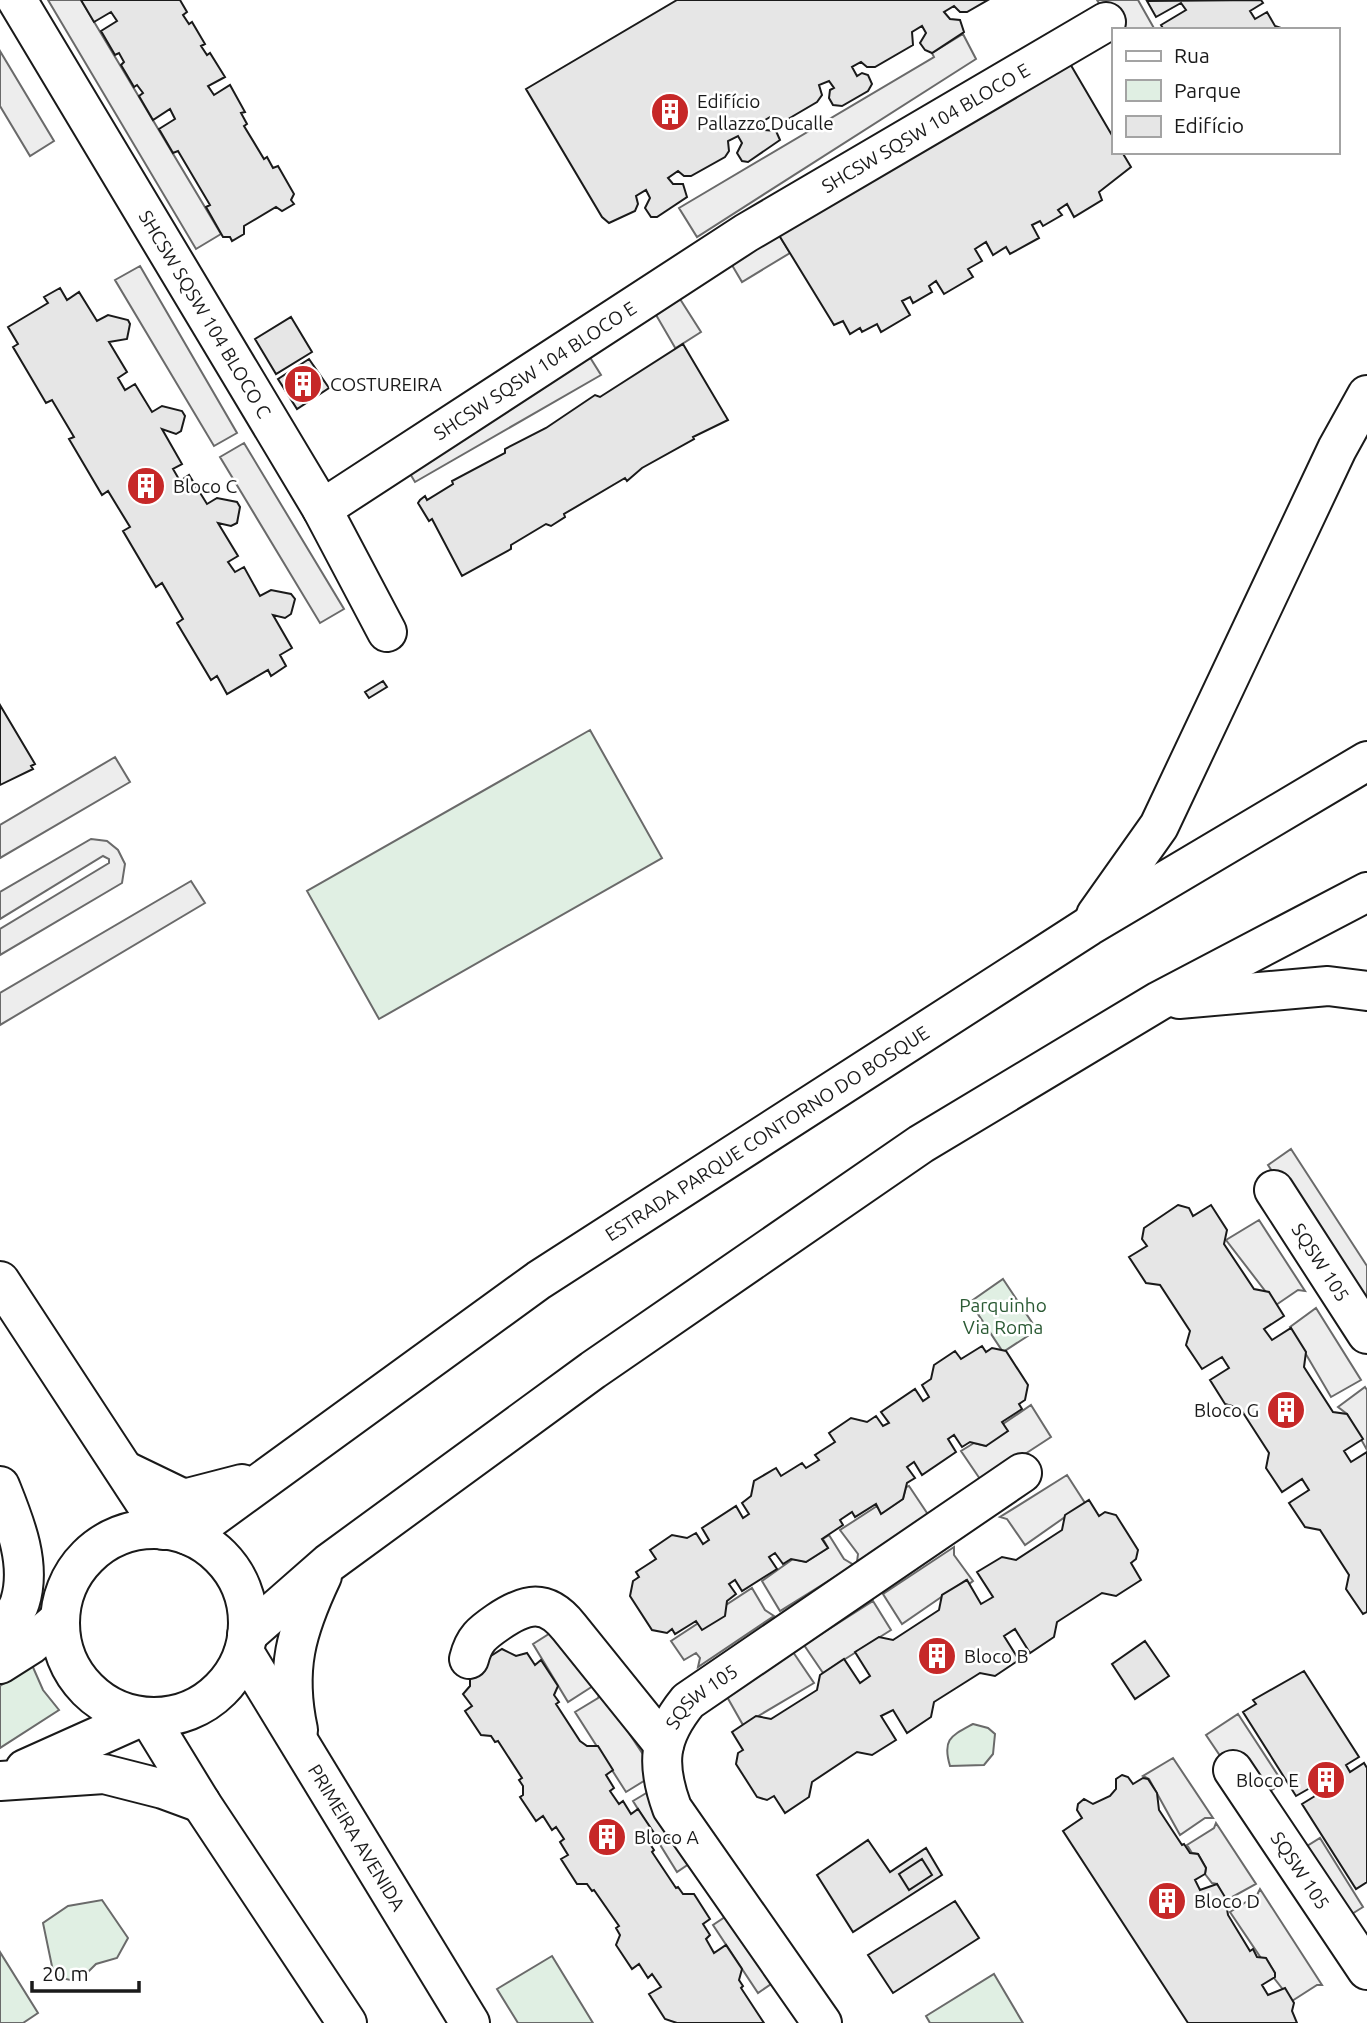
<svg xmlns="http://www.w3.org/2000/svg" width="1367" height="2023" font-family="Ubuntu,sans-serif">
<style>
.green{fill:#e0efe3;stroke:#6a6a6a;stroke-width:2}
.parking{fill:#ededed;stroke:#6a6a6a;stroke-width:2}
.building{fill:#e6e6e6;stroke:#1a1a1a;stroke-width:2;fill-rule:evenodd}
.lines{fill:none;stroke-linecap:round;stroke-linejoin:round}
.minor-casing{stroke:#1a1a1a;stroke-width:42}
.major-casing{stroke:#1a1a1a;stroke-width:42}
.minor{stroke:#fff;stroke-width:38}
.major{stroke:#fff;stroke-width:38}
.labels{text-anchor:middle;stroke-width:5;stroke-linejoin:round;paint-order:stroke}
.poi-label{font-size:19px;fill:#1a1a1a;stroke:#fff;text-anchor:start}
.street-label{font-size:19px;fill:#1a1a1a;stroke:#fff}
.park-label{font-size:19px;fill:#2b5a34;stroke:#fff}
</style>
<rect width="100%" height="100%" fill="#fff"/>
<path class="green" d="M590 730 662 858 379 1019 307 891Z
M1003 1279 1037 1330 1003 1352 970 1302Z
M32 1665 43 1690 59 1710 0 1748V1686Z
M973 1724 988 1728 995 1734 993 1754 984 1765 950 1766C942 1739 951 1736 973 1724Z
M102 1900 128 1938 117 1958 96 1964 78 1982 54 1976 43 1923 68 1906Z
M0 1952 38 2013 23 2023H0Z
M552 1956 593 2023H518L497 1989Z
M994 1974 1023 2023H930L926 2016Z"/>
<path class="parking" d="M48 0H81L221 234 196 249Z
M1097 0H1138L1155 30H1115Z
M963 34 976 59 697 237 679 208 934 57 932 53Z
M0 51 54 141 30 156 0 106Z
M775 228 790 253 742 282 726 255Z
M140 266 237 433 214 446 115 280Z
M673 288 701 332 676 348 677 351 652 308Z
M581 343 601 375 415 482 400 457Z
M244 443 344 609 320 623 220 457Z
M115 757 130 782 0 858V825Z
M91 839 107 841 118 850 125 864 122 883 0 955V929L109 863V859L103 856 0 919V892Z
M191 881 205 903 0 1025V993Z
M1291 1149 1367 1266V1316L1268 1165Z
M1259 1220 1305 1291 1298 1290 1276 1305 1226 1240Z
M1316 1308 1361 1380 1331 1397 1290 1327Z
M1365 1387 1367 1390V1450L1347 1414 1338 1407Z
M1031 1405 1051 1437 982 1482 961 1451 974 1443 986 1446 1003 1424Z
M1067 1475 1085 1503 1025 1545 1007 1519 1000 1517Z
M909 1486 929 1516 857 1562 858 1554 840 1530 877 1506 882 1513 903 1499 906 1487Z
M829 1535 844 1559 854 1565 780 1611 762 1581 793 1559 806 1562 828 1548 823 1539Z
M954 1547V1555L973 1581 969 1584 966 1580 902 1624 883 1594Z
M752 1588 765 1610 774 1616 698 1667 700 1658 696 1653 684 1660 671 1641Z
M873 1601 891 1630 823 1673 804 1645Z
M560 1627 593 1686 568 1702 533 1644Z
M793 1652 814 1683 743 1725 726 1695Z
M601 1691 658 1777 652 1776 626 1792 575 1712 598 1698Z
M1238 1714 1283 1783 1254 1801V1806L1206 1735Z
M1173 1758 1213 1818H1205L1180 1835 1149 1779 1143 1776Z
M658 1786 702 1855 677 1872 633 1801Z
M1216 1823 1256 1884 1225 1901 1217 1884 1212 1883 1205 1874 1206 1868 1198 1854 1192 1853 1187 1845 1214 1828Z
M1320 1838 1363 1907 1336 1924 1291 1856Z
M1260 1889 1322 1985H1317L1292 2001 1274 1978 1275 1973 1266 1959 1261 1958 1230 1912 1257 1895Z
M737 1909 780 1978 758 1993 713 1925Z"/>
<path class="building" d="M81 0H180L187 12 183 15 189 24 192 22 205 44 201 46 207 55 210 53 225 77 208 86 214 95 230 85 245 112 241 113 247 124 244 126 264 159 267 157 273 168 278 166 294 194 291 200 294 204 282 211 276 207 244 226V234L232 241 230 237H223L206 207 210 205 178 151 173 153 159 129 175 119 170 109 153 120 139 96 143 93 137 85 134 87 121 65 124 62 119 53 115 55 101 31 117 21 111 12 94 22Z
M677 0H988L967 12H960L954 6 944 12 950 19 960 20 964 32 932 53 925 50 920 43 926 33 922 26 912 32 913 45 875 67H867L861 62 852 67 857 76 862 73 868 75 872 84 868 91 842 106 833 105 829 98 830 90 834 88 829 81 819 85 822 95 817 102 783 122 770 117 760 123 765 130 776 131 780 140 748 162 742 161 737 153 742 143 738 136 728 141 729 151 725 157 691 176H684L678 171 668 178 673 184H683L687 197 657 217H651L645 208 650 198 646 190 636 196 638 204 635 211 609 223 602 217 526 89Z
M1261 0 1263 3 1250 11 1255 19 1267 12 1275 26 1287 30H1164L1161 25 1186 10 1181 3 1156 17 1147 1Z
M1062 50 1113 137V152H1122L1131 167 1099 192 1102 200 1074 217 1067 204 1058 210 1062 215 1043 226 1040 221 1032 225 1039 238 1010 254 1006 247 993 255 986 242 975 249 982 261 968 269 973 277 944 294 936 281 929 286 932 292 913 303 910 297 902 301 910 315 881 332 877 324 862 332 860 328 850 334 843 321 834 325 774 227Z
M60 288 67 300 79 292 97 321 108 315 128 320 130 324 127 339 109 342 127 372 118 378 125 390 135 384 152 412 162 406 182 411 185 416 181 431 176 434 162 429 182 464 173 469 180 481 189 475 207 504 217 498 237 502 240 507 237 523 231 526 218 523 238 556 228 562 235 572 244 567 260 596 271 590 291 594 295 599 291 614 285 618 273 615 292 648 280 655 286 666 271 676 268 670 227 694 217 676 211 680 177 623 183 619 162 583 156 587 123 531 130 527 108 491 102 495 69 439 74 437 52 400 46 403 13 347 18 344 8 327 48 303 44 297Z
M291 317 312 352 276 374 255 339Z
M683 344 728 420 693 437 694 439 642 468 627 481 625 478 564 514 565 517 551 526 546 524 511 545V549L462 576 432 519 429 521 418 503 420 500 425 496 427 500 453 484 452 481 505 453V449L546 428 595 395 600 397Z
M309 359 329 388 297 409 278 379Z
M383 681 387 687 369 698 365 692Z
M0 705 35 764 31 766 33 769 0 785Z
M1178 1205 1189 1208 1193 1216 1211 1205 1227 1230 1224 1244 1254 1289 1269 1292 1284 1316 1264 1329 1272 1340 1291 1328 1306 1352 1304 1367 1333 1412 1347 1414 1363 1439 1344 1451 1351 1462 1367 1452V1612L1363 1614 1346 1589 1349 1575 1320 1530 1305 1527 1289 1503 1309 1490 1302 1479 1282 1492 1266 1468 1269 1453 1240 1408 1225 1404 1210 1380 1229 1368 1222 1357 1202 1369 1186 1345 1190 1331 1160 1285 1146 1283 1129 1257 1147 1246 1142 1239 1144 1228Z
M982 1346 986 1352 992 1348 1006 1351 1028 1385 1025 1400 1019 1404 1022 1409 1002 1422 1008 1431 986 1446 970 1442 962 1447 954 1435 948 1439 956 1452 922 1475 914 1462 907 1467 915 1478 907 1483 903 1499 881 1514 876 1504 855 1517 852 1512 840 1520 843 1525 822 1539 828 1548 806 1562 791 1559 783 1564 775 1553 769 1557 777 1569 742 1591 735 1580 729 1584 736 1594 727 1601 725 1616 702 1630 696 1621 675 1634 672 1629 667 1633 652 1630 630 1596 633 1581 639 1577 636 1572 656 1559 650 1550 672 1535 687 1538 696 1533 703 1544 709 1540 702 1528 736 1506 743 1518 749 1514 742 1503 751 1496 754 1481 776 1468 781 1476 802 1463 806 1468 819 1460 815 1455 835 1442 829 1433 851 1418 867 1422 876 1416 883 1426 889 1423 881 1412 915 1389 923 1401 929 1397 922 1385 931 1379 934 1365 955 1351 961 1359Z
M1089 1500 1099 1516 1105 1512 1116 1515 1138 1550 1136 1559 1131 1563 1141 1580 1116 1596 1102 1593 1057 1622 1054 1637 1030 1653 1015 1629 1004 1636 1019 1660 995 1676 980 1673 934 1702 931 1717 907 1733 893 1710 881 1716 896 1740 872 1755 857 1752 812 1782 809 1797 785 1813 774 1796 767 1800 757 1797 736 1764 738 1753 743 1750 732 1732 756 1716 771 1719 817 1690 820 1675 844 1659 860 1683 870 1676 855 1652 879 1637 893 1640 939 1610 942 1595 967 1580 981 1604 993 1597 977 1572 1002 1557 1016 1560 1062 1530 1065 1515Z
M1145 1641 1169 1676 1135 1699 1112 1664Z
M502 1649 516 1656 527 1653 535 1665 541 1660 558 1686 554 1695 559 1702 556 1704 580 1741 587 1746H598L613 1770 606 1775 614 1788 610 1791 619 1804 623 1801 631 1814 638 1809 654 1833 650 1844 654 1850 652 1852 676 1888 678 1887 683 1894H694L710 1919 703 1924 710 1935 706 1939 714 1953 726 1945 742 1969 739 1980 743 1986 741 1988 764 2023H677L665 2019 649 1994 661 1987 652 1974 648 1978 639 1964 632 1969 616 1945 620 1935 616 1928 619 1926 594 1890 592 1891 587 1884H577L561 1859 568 1855 560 1842 564 1839 556 1827 552 1830 543 1816 536 1821 520 1797 523 1795V1786L519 1780 522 1778 498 1741 495 1742 491 1736 481 1735 465 1711 472 1706 463 1694 470 1686V1669Z
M1304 1671 1359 1757 1346 1765 1350 1772 1364 1763 1367 1768V1882L1356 1889 1302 1804 1315 1796 1310 1788 1296 1796 1243 1712 1256 1704 1253 1700Z
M1122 1775 1128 1777 1133 1784 1143 1778 1148 1779 1157 1793 1159 1810 1182 1845 1184 1844 1190 1853 1198 1854 1206 1868 1205 1874 1195 1880 1200 1890 1217 1884 1225 1897 1228 1915 1250 1951 1253 1949 1257 1957 1266 1958 1275 1973V1977L1262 1985 1268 1995 1285 1988 1294 2003 1292 2011 1297 2023H1188L1063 1831 1082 1818 1077 1810 1078 1804 1084 1799 1093 1804 1110 1796 1116 1789V1779Z
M868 1840 890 1872 926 1848 942 1875 853 1932 817 1875ZM922 1859 932 1875 909 1890 899 1874Z
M922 1859 932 1875 909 1890 899 1874Z
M955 1901 979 1938 893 1993 868 1955Z"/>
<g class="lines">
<defs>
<g id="minor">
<path id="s1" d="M17 0 322 509 387 632"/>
<path id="s2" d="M322 509 746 233 1106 22"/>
<path id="s3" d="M1274 1190 1367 1334"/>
<path d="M469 1659C474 1639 482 1633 498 1622 526 1603 546 1598 569 1627L664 1745"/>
<path id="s4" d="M1233 1770 1367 1970"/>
<path id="s5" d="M822 2023 672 1808C656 1764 658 1738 688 1701L1022 1473"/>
</g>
<g id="major">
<path d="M1096 915 1159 826 1337 449 1367 395"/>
<path d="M1179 999 1328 986 1367 991"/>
<path d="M0 1281 163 1530"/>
<path d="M126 1471 184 1499 242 1484"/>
<path d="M0 1486C14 1521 32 1563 20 1602 17 1613 6 1624 0 1634"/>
<circle cx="154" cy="1623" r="94"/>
<path id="s6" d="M188 1535 539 1280 1089 926 1367 761"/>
<path d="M247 1635 329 1563 593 1370 921 1144 1159 1001 1367 892"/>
<path id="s7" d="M244 1652 470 2023"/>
<path d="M0 1664 30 1645 59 1620"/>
<path d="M149 1718 201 1803 347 2023"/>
<path d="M298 1730C285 1669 296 1631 322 1576"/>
<path d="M25 1769 141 1717"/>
<path d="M0 1781 104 1774 163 1789 201 1803"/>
</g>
</defs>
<use href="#minor" class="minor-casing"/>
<use href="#major" class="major-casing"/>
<use href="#minor" class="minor"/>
<use href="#major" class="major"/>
</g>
<defs>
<symbol id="building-disc" viewBox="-11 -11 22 22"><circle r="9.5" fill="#c62828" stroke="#fff"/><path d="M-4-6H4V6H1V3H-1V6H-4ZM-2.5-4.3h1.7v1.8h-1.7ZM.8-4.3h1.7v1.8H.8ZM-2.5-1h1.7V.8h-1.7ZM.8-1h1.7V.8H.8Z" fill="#fff"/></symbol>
</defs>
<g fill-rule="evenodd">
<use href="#building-disc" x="648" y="90" width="44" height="44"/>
<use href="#building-disc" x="281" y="362" width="44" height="44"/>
<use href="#building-disc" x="124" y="464" width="44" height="44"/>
<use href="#building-disc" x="1264" y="1388" width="44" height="44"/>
<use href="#building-disc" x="915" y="1634" width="44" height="44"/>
<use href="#building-disc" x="1304" y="1758" width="44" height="44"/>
<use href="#building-disc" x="585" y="1815" width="44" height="44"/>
<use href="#building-disc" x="1145" y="1879" width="44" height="44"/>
</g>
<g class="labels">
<g class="poi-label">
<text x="697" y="108">Edifício<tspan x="697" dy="22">Pallazzo Ducalle</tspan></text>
<text x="330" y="391">COSTUREIRA</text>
<text x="173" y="493">Bloco C</text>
<text x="1259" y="1417" text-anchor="end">Bloco G</text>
<text x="964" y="1663">Bloco B</text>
<text x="1299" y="1787" text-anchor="end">Bloco E</text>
<text x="634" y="1844">Bloco A</text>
<text x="1194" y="1908">Bloco D</text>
</g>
<g class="street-label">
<text dy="7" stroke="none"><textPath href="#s2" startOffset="714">SHCSW SQSW 104 BLOCO E</textPath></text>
<text dy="7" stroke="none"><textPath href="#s1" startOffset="366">SHCSW SQSW 104 BLOCO C</textPath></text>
<text dy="7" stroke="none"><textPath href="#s2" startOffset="254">SHCSW SQSW 104 BLOCO E</textPath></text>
<text dy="7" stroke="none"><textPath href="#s6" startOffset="705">ESTRADA PARQUE CONTORNO DO BOSQUE</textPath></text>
<text dy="7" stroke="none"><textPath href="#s3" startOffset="86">SQSW 105</textPath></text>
<text dy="7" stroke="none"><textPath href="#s5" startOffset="390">SQSW 105</textPath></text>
<text dy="7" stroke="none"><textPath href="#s7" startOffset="217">PRIMEIRA AVENIDA</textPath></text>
<text dy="7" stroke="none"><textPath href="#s4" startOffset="121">SQSW 105</textPath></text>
</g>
<g class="park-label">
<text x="1003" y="1312">Parquinho<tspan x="1003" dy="22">Via Roma</tspan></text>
</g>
</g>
<rect x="1112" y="28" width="228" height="126" fill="#ffffff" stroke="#a3a3a3" stroke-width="2"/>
<rect x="1126" y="51" width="35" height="10" fill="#ffffff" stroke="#a3a3a3" stroke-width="2"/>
<text x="1174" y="63" font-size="21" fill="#1a1a1a">Rua</text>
<rect x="1126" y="80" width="35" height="21" fill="#e0efe3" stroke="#a3a3a3" stroke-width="2"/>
<text x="1174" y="98" font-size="21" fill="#1a1a1a">Parque</text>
<rect x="1126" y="116" width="35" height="21" fill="#e6e6e6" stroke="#a3a3a3" stroke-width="2"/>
<text x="1174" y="133" font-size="21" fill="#1a1a1a">Edifício</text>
<path d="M32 1981v10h107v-10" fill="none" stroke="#1a1a1a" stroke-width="3.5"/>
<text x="42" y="1981" font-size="21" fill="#1a1a1a" stroke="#ffffff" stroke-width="5" paint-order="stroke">20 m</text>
</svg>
